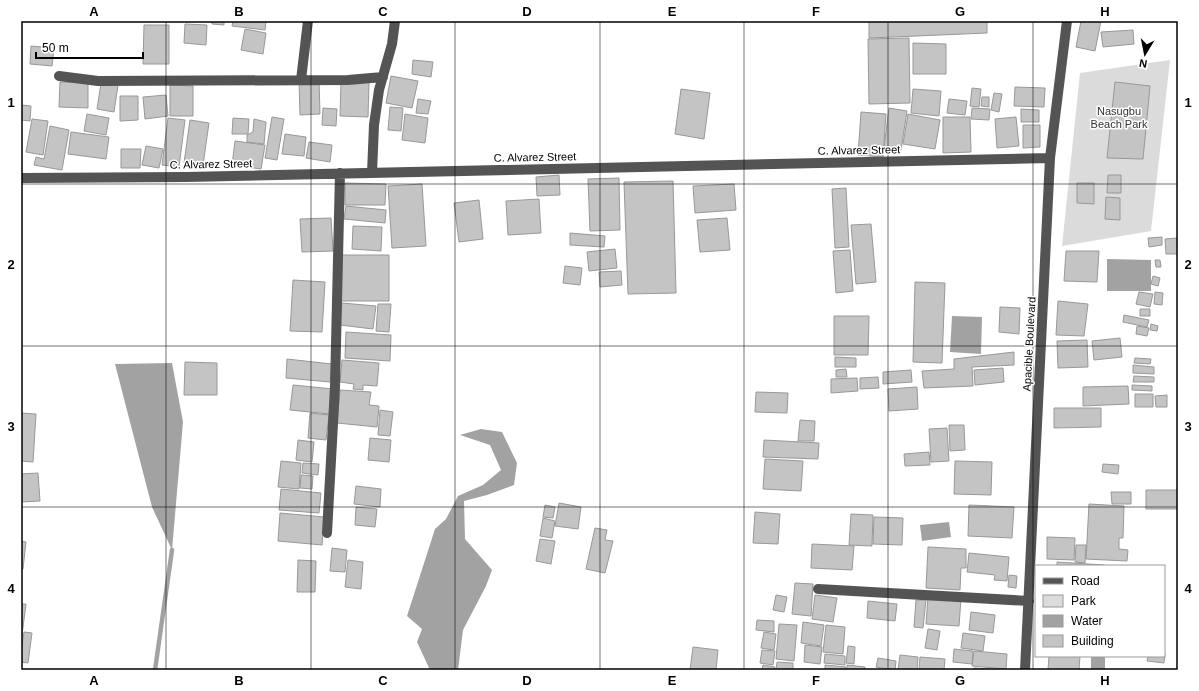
<svg xmlns="http://www.w3.org/2000/svg" width="1199" height="691" font-family="Arial,sans-serif">
<style>
.green{fill:#dbdbdb}
.water{fill:#a2a2a2}
.lines{fill:none;stroke-linecap:round;stroke-linejoin:round}
.stream{stroke:#a2a2a2;stroke-width:4.5}
.building{fill:#c4c4c4;stroke:#989898}
.minor{stroke:#545454;stroke-width:10}
.grid{fill:none;stroke:#000;stroke-width:1;stroke-opacity:0.55}
.labels{text-anchor:middle;stroke-width:3;stroke-linejoin:round;paint-order:stroke}
.park-label{font-size:11px;fill:#323232;stroke:#fff}
.street-label{font-size:11px;fill:#000;stroke:#fff}
.neatline{fill:none;stroke:#000;stroke-width:1.5}
.grid-label{font-size:13px;text-anchor:middle;font-weight:bold;fill:#000}
</style>
<rect width="100%" height="100%" fill="#fff"/>
<path class="green" d="M1170 60 1151 231 1062 246 1080 73Z"/>
<path class="water" d="M1107 259 1151 260V291H1107Z
M952 316 982 317 981 354 950 352Z
M172 363 183 422 172 550 152 507 115 364Z
M481 429 502 432 517 463 514 485 487 495 464 501 465 539 492 570 486 586 463 630 458 670H430L417 642 422 629 407 616 435 529 446 519 458 496 483 485 501 470 490 445 460 435Z
M949 522 951 537 922 541 920 525Z
M1092 656 1105 657V670H1091V657Z"/>
<g class="lines">
<path class="stream" d="M155 670 172 550"/>
</g>
<path class="building" d="M212 21H224V25L212 24Z
M233 21H266L265 30 232 26Z
M869 21H987V33L869 38Z
M1081 21H1101L1095 51 1076 47Z
M185 24 207 25 206 45 184 43Z
M144 25H169V64H143Z
M245 29 266 33 263 54 241 50Z
M1133 30 1134 44 1103 47 1101 32Z
M909 38 910 103 869 104 868 39Z
M913 43 946 44V74H913Z
M31 46 54 48 52 66 30 64Z
M413 60 433 62 431 77 412 74Z
M391 76 418 81 412 108 386 103Z
M299 80H319L320 114 300 115Z
M60 82 88 83V108L59 107Z
M341 82H369L368 117 340 116Z
M1115 82 1150 86 1143 159 1107 158Z
M101 83 118 85 114 112 97 109Z
M170 85 193 86V116H170Z
M1015 87 1045 88 1044 107 1014 106Z
M972 88 981 89 979 107 970 106Z
M681 89 710 93 704 139 675 134Z
M913 89 941 91 939 116 911 113Z
M994 93 1002 94 999 112 991 110Z
M166 95 168 116 145 119 143 97Z
M120 96H138V120L120 121Z
M982 97H989V107L981 106Z
M418 99 431 101 428 114 416 113Z
M949 99 967 101 965 115 947 113Z
M21 105 31 106 30 121 21 120Z
M390 107 403 108 401 131 388 130Z
M323 108 337 109 336 126 322 125Z
M889 108 907 111 901 150 884 148Z
M972 108 990 109 989 120 971 119Z
M1021 109 1039 110V122H1021Z
M861 112 886 114 883 157 858 155Z
M87 114 109 118 106 135 84 131Z
M405 114 428 118 425 143 402 140Z
M908 114 940 120 935 149 903 144Z
M272 117 284 119 277 160 265 158Z
M943 117H970L971 152 943 153Z
M1016 117 1019 146 997 148 995 119Z
M168 118 185 120 179 167 162 165Z
M233 118 249 119 248 134H232Z
M32 119 48 121 43 155 26 152Z
M254 119 266 122 264 144 247 142V135L253 132Z
M190 120 209 123 203 165 184 163Z
M1023 125H1040V147L1023 148Z
M50 126 69 130 62 170 34 165 36 157 44 159Z
M71 132 109 137 106 159 68 154Z
M285 134 306 137 304 156 282 154Z
M235 141 265 145 261 169 232 165Z
M309 142 332 145 330 162 306 158Z
M146 146 163 149 159 168 142 165Z
M121 149H141L140 168H121Z
M559 175 560 195 537 196 536 177Z
M1108 175H1121V193H1107Z
M619 178 620 230 590 231 588 179Z
M673 181 676 293 628 294 624 182Z
M345 183 386 184 385 205H345Z
M1077 183H1094V204L1077 203Z
M422 184 426 246 392 248 388 186Z
M734 184 736 210 695 213 693 186Z
M846 188 849 247 835 248 832 189Z
M1106 197 1120 198V220L1105 219Z
M539 199 541 233 508 235 506 201Z
M479 200 483 239 459 242 454 203Z
M346 206 386 210 385 223 344 219Z
M331 218 333 251 302 252 300 219Z
M727 218 730 250 700 252 697 220Z
M871 224 876 282 856 284 851 225Z
M353 226 382 227 381 251 352 249Z
M570 233 605 236 604 247 570 245Z
M1162 237V245L1149 247 1148 238Z
M1177 238 1178 254H1166L1165 239Z
M615 249 617 268 589 271 587 252Z
M850 250 853 291 836 293 833 251Z
M1066 251H1099L1097 282 1064 281Z
M341 255H389V301H340Z
M1155 260H1160L1161 267H1156Z
M565 266 582 268 580 285 563 283Z
M621 271 622 285 600 287 599 272Z
M1153 276 1160 278 1158 286 1151 284Z
M293 280 325 282 322 332 290 331Z
M915 282 945 283 942 363 913 362Z
M1139 292 1153 294 1150 307 1136 304Z
M1155 292 1163 293 1162 305 1154 304Z
M1058 301 1088 304 1084 336 1056 335Z
M342 303 376 306 373 329 340 325Z
M378 304H391L389 332 376 331Z
M1000 307 1020 308 1019 334 999 332Z
M1140 309H1150V316H1140Z
M1124 315 1149 320 1147 327 1123 322Z
M834 316H869L868 355H834Z
M1151 324 1158 326 1157 331 1150 330Z
M1137 326 1149 328 1147 336 1136 334Z
M346 332 391 335 390 361 345 358Z
M1120 338 1122 357 1094 360 1092 341Z
M1087 340 1088 367 1058 368 1057 341Z
M1014 352V365L972 367 973 386 924 388 922 371 954 369V359Z
M835 357 856 358V367H835Z
M1135 358 1151 359 1150 364 1134 363Z
M287 359 332 364 330 382 286 378Z
M342 360 379 363 377 386 363 385V390L353 389 354 384 340 382Z
M185 362 217 363V395H184Z
M1133 365 1154 367V374L1133 373Z
M1003 368 1004 382 975 385 974 370Z
M846 369 847 377H836V370Z
M911 370 912 382 883 384V372Z
M1134 376 1154 377V382H1133Z
M878 377 879 388 860 389V378Z
M857 378 858 391 831 393V379Z
M293 385 333 389 330 414 290 410Z
M1132 385 1152 386V391L1132 390Z
M1128 386 1129 404 1083 406V387Z
M917 387 918 409 889 411 888 389Z
M340 390 371 392 369 405 379 406 377 427 337 423Z
M756 392 788 393 787 413 755 412Z
M1135 394H1153V407H1135Z
M1167 395V407H1156L1155 396Z
M1054 408H1101V427L1054 428Z
M380 410 393 412 390 436 378 435Z
M21 413 36 414 33 462 21 461Z
M310 413 329 415 326 440 308 438Z
M800 420 815 421 814 441H798Z
M949 425H964L965 450 950 451Z
M947 428 949 461 931 462 929 429Z
M370 438 391 440 389 462 368 460Z
M298 440 314 442 312 462 296 460Z
M764 440 819 443 818 459 763 457Z
M929 452 930 465 905 466 904 454Z
M765 459 803 461 801 491 763 489Z
M281 461 301 463 299 489 278 487Z
M955 461 992 462 991 495 954 494Z
M303 463 319 464 318 475 302 473Z
M1103 464 1119 465 1118 474 1102 472Z
M38 473 40 501 21 502V474Z
M301 475 313 476 312 489 300 488Z
M356 486 381 489 380 507 354 504Z
M281 489 321 493 319 513 279 510Z
M1146 490H1178V509H1146Z
M1111 492H1131V504H1112Z
M559 503 581 507 578 529 555 526Z
M1089 504 1124 506 1123 538H1119V549L1128 550 1127 561 1086 559Z
M545 505 555 507 553 518 543 517Z
M969 505 1014 507 1012 538 968 536Z
M356 507 377 509 375 527 355 525Z
M755 512 780 514 778 544 753 543Z
M280 513 324 517 322 545 278 541Z
M851 514 873 515 872 546 849 545Z
M874 517 903 518 902 545 873 544Z
M543 518 555 521 552 538 540 536Z
M595 528 607 530 605 540 613 541 605 573 586 569Z
M1047 537 1075 538 1074 560 1047 559Z
M540 539 555 541 551 564 536 561Z
M21 541 26 542 23 569H21Z
M812 544 854 546 852 570 811 568Z
M1076 545H1086L1085 563 1075 562Z
M928 547 966 549V568H961L960 590 926 588Z
M332 548 347 550 345 572 330 571Z
M969 553 1009 557 1007 581 994 580 995 575 967 572Z
M298 560 316 561 315 592H297Z
M348 560 363 562 361 589 345 587Z
M1057 562 1104 565V566H1057Z
M1009 575 1017 576 1016 588 1008 587Z
M795 583 813 584 811 616 792 614Z
M776 595 787 597 784 612 773 610Z
M815 595 837 598 833 622 812 619Z
M928 597 961 599 959 626 926 624Z
M916 600H926L923 628 914 627Z
M868 601 897 604 895 621 867 618Z
M21 604H26L21 643Z
M971 612 995 615 993 633 969 630Z
M757 620 774 621V632L756 630Z
M803 622 824 625 821 646 801 643Z
M779 624 797 625 794 661 776 659Z
M826 625 845 627 843 654 823 652Z
M928 629 940 631 937 650 925 648Z
M24 632 32 633 28 663 21 662V646H22Z
M764 632 776 634 774 650 761 648Z
M963 633 985 636 983 651 961 648Z
M805 645 822 647 820 664 804 662Z
M848 646 855 647 854 664 846 663Z
M693 647 718 650 716 670H690Z
M954 649 973 651 972 664 953 662Z
M762 650 775 651 773 665 760 663Z
M974 651 1007 654 1006 669 972 666Z
M825 654 845 656V665L824 663Z
M1164 654H1165L1164 663 1147 661 1148 656H1164Z
M900 655 918 657 917 670H898Z
M1049 656H1080L1079 670H1048Z
M920 657 945 659 944 670H919Z
M878 658 896 661 895 670 876 667Z
M777 662 793 663V670H776Z
M763 665 775 667 774 670H762Z
M825 665 846 667V670H825Z
M847 665 865 667V670H847Z
M974 668 1005 670H973Z"/>
<g class="lines">
<path class="minor" d="M59 76 98 81 348 80 383 77
M301 80 308 21
M372 173 374 125 379 90 392 44 395 21
M21 178 186 177 1050 158
M327 533 335 387 340 173
M818 589 1029 601
M1025 670 1050 158 1067 21"/>
</g>
<path class="grid" d="M166 21V670M311 21V670M455 21V670M600 21V670M744 21V670M888 21V670M1033 21V670M21 184H1178M21 346H1178M21 507H1178"/>
<g class="labels">
<g class="park-label">
<text x="1119" y="115">Nasugbu<tspan x="1119" dy="13">Beach Park</tspan></text>
</g>
<g class="street-label">
<text transform="translate(859 150) rotate(-1)" y="4">C. Alvarez Street</text>
<text transform="translate(535 157) rotate(-1)" y="4">C. Alvarez Street</text>
<text transform="translate(211 164) rotate(-1)" y="4">C. Alvarez Street</text>
<text transform="translate(1029 344) rotate(-87)" y="4">Apacible Boulevard</text>
</g>
</g>
<rect width="1199" height="691" fill="none" stroke="#ffffff" stroke-width="44"/>
<rect x="1035" y="565" width="130" height="92" fill="#ffffff" stroke="#999999"/>
<rect x="1043" y="578" width="20" height="6" fill="#545454" stroke="#999999"/>
<text x="1071" y="585" font-size="12" fill="#000000">Road</text>
<rect x="1043" y="595" width="20" height="12" fill="#dbdbdb" stroke="#999999"/>
<text x="1071" y="605" font-size="12" fill="#000000">Park</text>
<rect x="1043" y="615" width="20" height="12" fill="#a2a2a2" stroke="#999999"/>
<text x="1071" y="625" font-size="12" fill="#000000">Water</text>
<rect x="1043" y="635" width="20" height="12" fill="#c4c4c4" stroke="#999999"/>
<text x="1071" y="645" font-size="12" fill="#000000">Building</text>
<g transform="translate(1145 54) rotate(190)" stroke="#ffffff" stroke-width="3" paint-order="stroke">
<path d="M0-3L7 15L0 10L-7 15Z" fill="#000000"/>
<text y="-6" font-size="11" font-weight="bold" text-anchor="middle" fill="#000000">N</text>
</g>
<path d="M36 52v6h107v-6" fill="none" stroke="#000000" stroke-width="2"/>
<text x="42" y="52" font-size="12" fill="#000000" stroke="#ffffff" stroke-width="3" paint-order="stroke">50 m</text>
<rect x="22" y="22" width="1155" height="647" class="neatline"/>
<g class="grid-label">
<text x="94" y="16">A</text>
<text x="239" y="16">B</text>
<text x="383" y="16">C</text>
<text x="527" y="16">D</text>
<text x="672" y="16">E</text>
<text x="816" y="16">F</text>
<text x="960" y="16">G</text>
<text x="1105" y="16">H</text>
<text x="11" y="107">1</text>
<text x="1188" y="107">1</text>
<text x="11" y="269">2</text>
<text x="1188" y="269">2</text>
<text x="11" y="431">3</text>
<text x="1188" y="431">3</text>
<text x="11" y="593">4</text>
<text x="1188" y="593">4</text>
<text x="94" y="685">A</text>
<text x="239" y="685">B</text>
<text x="383" y="685">C</text>
<text x="527" y="685">D</text>
<text x="672" y="685">E</text>
<text x="816" y="685">F</text>
<text x="960" y="685">G</text>
<text x="1105" y="685">H</text>
</g>
</svg>
